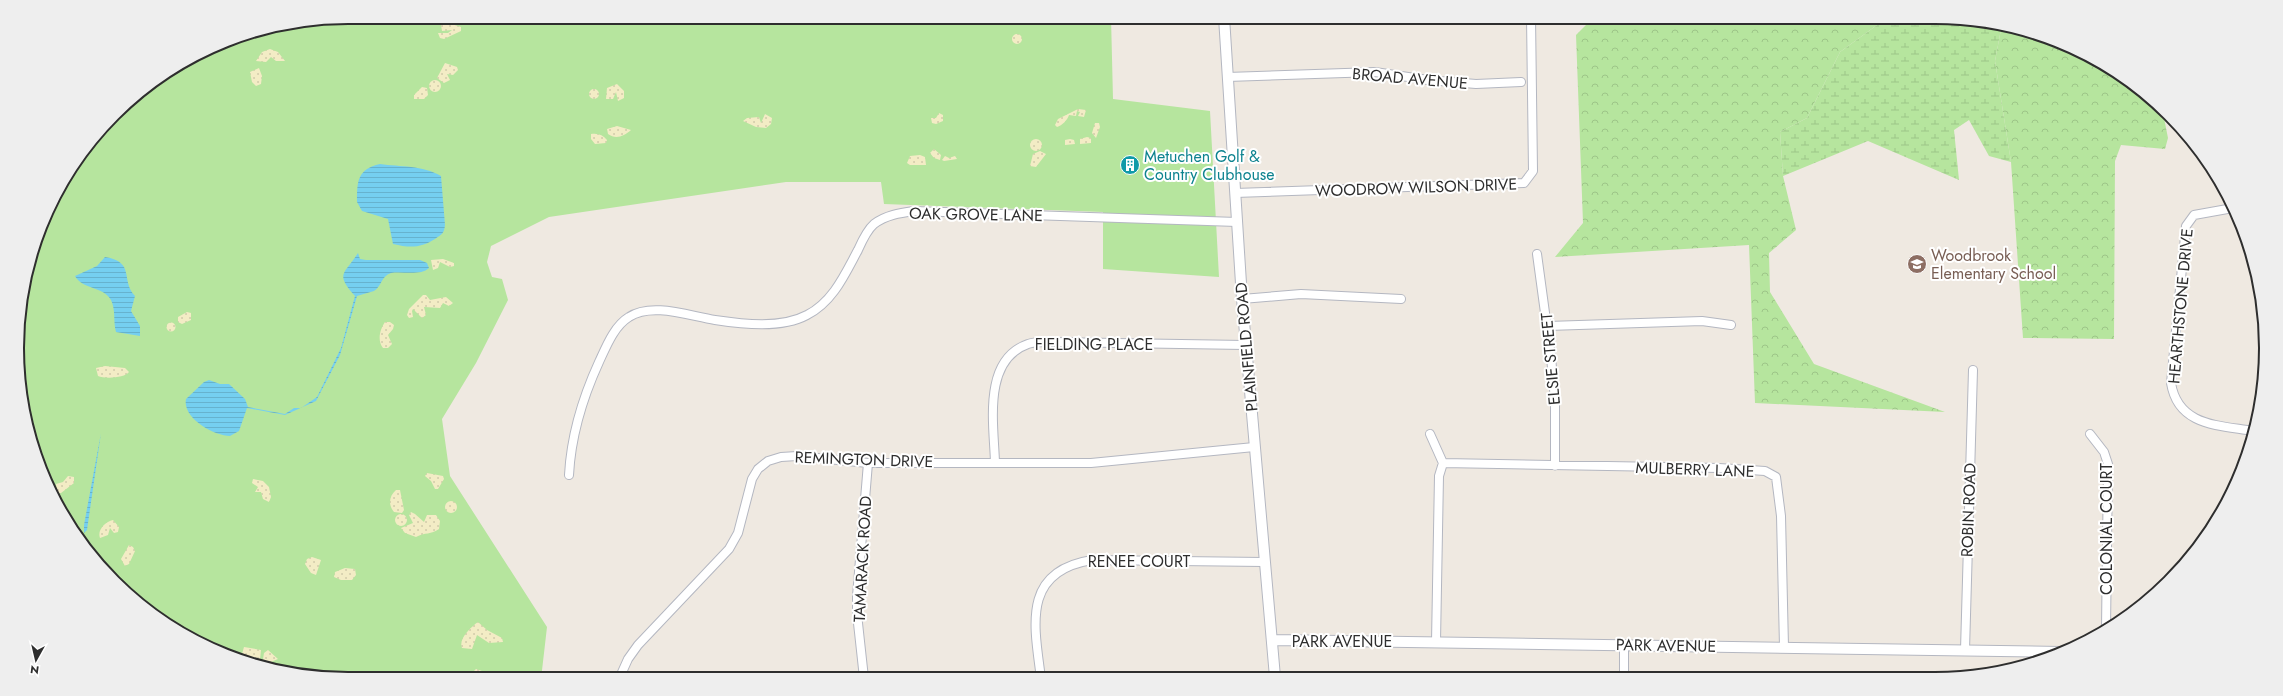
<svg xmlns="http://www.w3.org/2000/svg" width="2283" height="696" font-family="Jost,sans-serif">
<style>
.grass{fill:#b6e59e}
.forest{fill:url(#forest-crowns)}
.wetland{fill:url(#wetland-marsh)}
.sand{fill:url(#sand-dots)}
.water{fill:url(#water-rules)}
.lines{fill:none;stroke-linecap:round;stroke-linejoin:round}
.minor-casing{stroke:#b4b7c1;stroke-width:10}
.tertiary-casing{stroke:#b4b7c1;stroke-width:12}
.minor{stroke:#fff;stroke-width:8}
.tertiary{stroke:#fff;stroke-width:10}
.labels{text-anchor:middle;stroke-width:4;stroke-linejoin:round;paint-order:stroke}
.street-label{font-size:16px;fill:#2e2e2e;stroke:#fff}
.culture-label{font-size:16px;fill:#0d838f;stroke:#fff;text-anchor:start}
.education-label{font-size:16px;fill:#785e54;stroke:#fff;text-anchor:start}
.rim{fill:none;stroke:#2e2e2e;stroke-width:2}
</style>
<defs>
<pattern id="forest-crowns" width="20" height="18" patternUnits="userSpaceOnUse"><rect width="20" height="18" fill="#b6e59e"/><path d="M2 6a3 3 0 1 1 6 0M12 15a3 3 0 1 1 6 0" fill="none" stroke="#9dc588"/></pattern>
<pattern id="wetland-marsh" width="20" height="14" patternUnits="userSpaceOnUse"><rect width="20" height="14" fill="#b6e59e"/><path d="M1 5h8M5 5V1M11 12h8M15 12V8" fill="none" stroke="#9dc588"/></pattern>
<pattern id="sand-dots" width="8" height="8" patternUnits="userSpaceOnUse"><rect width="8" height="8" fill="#f3ecc5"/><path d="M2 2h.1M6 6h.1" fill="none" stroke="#d1cbaa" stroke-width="1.8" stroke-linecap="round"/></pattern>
<pattern id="water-rules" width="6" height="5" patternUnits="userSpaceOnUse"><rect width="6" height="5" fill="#75cff0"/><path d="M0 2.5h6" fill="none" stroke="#66b2ce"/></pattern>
</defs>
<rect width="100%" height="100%" fill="#efe9e1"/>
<path class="grass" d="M348 17H1111L1113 99 1210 111 1219 277 1103 269V212L884 204 881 182H786L549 217 491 246 487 262 492 277 502 279 508 300 476 363 442 419 450 476 547 627 541 679H348L283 673 221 654 164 623 114 582 73 532 28 433 18 369 20 305 51 201 86 146 130 99 222 42 284 23Z"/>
<path class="forest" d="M1594 17H1873L1877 25 1840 52 1807 118 1780 132 1783 176 1796 230 1769 253 1770 292 1814 364 1945 412 1755 403 1749 245 1555 257 1583 223 1576 35Z
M2002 24 2062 42 2119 73 2162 108 2168 138 2165 149 2121 145 2115 161 2114 339 2023 338 2011 162 1995 61Z"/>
<path class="wetland" d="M1873 17H1935L2002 24 1995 61 2011 162 1989 156 1969 120 1954 130 1959 180 1868 141 1783 176 1780 132 1807 118 1840 52 1877 25Z"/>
<path class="sand" d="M1052 17H1067V24H1051L1049 21Z
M445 22 461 27V31L444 39 440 38 438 33H448L452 30 442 31 441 25Z
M1012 39a5 5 0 1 1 10 0a5 5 0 1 1-10 0Z
M270 49 278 52 285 61H276L271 57 266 62 256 61 262 52Z
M445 63 457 67 458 70 453 75 447 74 450 80 444 83 437 78Z
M259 68 262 76 261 84 256 86 252 82 250 72Z
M429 86a6 6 0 1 1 12 0a6 6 0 1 1-12 0Z
M617 84 624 91V98L618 101 616 92 613 99H606L607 88Z
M422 87 427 88 428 95 424 99H414V95Z
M589 94a5 5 0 1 1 10 0a5 5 0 1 1-10 0Z
M1078 109 1086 110 1084 117 1078 116 1080 112 1077 111 1076 116 1069 115C1068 119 1062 126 1057 127L1055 125 1058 119Z
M939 113 943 115V121L936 124 932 123 931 118H936Z
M765 114 772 118 771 124 766 128 756 127 743 121 747 118 759 117 761 123Z
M1095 123H1099L1100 127 1096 138 1092 133Z
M617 126 631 130C624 136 616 140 608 134L607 129Z
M591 134C598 133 603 135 607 140L606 143 595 144 591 139Z
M1087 137 1091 138V143L1080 144V139Z
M1030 145a6 6 0 1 1 12 0a6 6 0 1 1-12 0Z
M1070 139 1074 140 1075 144 1065 145V140Z
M934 149 941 155 940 160 934 158 930 153Z
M1040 151 1046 154 1036 167 1030 166 1033 154Z
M920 155 925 157 926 165H910L907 163 910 156Z
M945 156 949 158 955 156 957 159 944 161 942 160Z
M443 259 454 263V266L450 267 440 262 438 268 433 270 431 260Z
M423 295H426L430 300 446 297 453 303 449 306 443 303 440 308 424 307 426 315 422 318 413 309 412 311 413 317 409 318 407 315 409 309Z
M187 312 191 313V320L182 324 178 322V317Z
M385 322H390L394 325 393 329 388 335 392 344 388 348H383C377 341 380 329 385 322Z
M166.5 327a4.5 4.5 0 1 1 9 0a4.5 4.5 0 1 1-9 0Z
M105 366 125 368 129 372C125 378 105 379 98 376L96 368Z
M427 473 443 476 444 479 438 489H435L431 481 425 476Z
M68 476 74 477V483L61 493H57L56 484 63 482Z
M253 479 263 481 269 487 271 497 269 502 263 499 261 492H255L258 487 252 483Z
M396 490H400L404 510 402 513 394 512C388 505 389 496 396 490Z
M445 507a6 6 0 1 1 12 0a6 6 0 1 1-12 0Z
M411 512 415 514 424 522 427 515H436L440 521 439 529C431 535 425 532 416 537L405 533 401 528 413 523 409 515Z
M395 520a6 6 0 1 1 12 0a6 6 0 1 1-12 0Z
M113 520 119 527 118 532 114 533 110 528 108 535 100 538C97 530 105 522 113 520Z
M129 545 133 547 135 551 129 564 125 566 121 559Z
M312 557 321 560 316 575 311 573 305 564 307 559Z
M345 568 355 569 356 575 352 580H341L334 577 335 572Z
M478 622 487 630 502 638 503 642 489 643 477 635 472 649 462 648C458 639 471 627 478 622Z
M244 647 261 650 260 660C254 662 246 659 242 654Z
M268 650 278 659 266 664 263 659 264 653Z
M476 669 485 672H492L494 679H477L472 673Z"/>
<path class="water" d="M380 164C401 167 422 165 441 176L445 225C444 234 442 234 435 239 421 248 410 248 393 244L388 219 362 211 357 202C357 182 357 169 380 164Z
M358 253 360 259 366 260H420L427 263 429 268C421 276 402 271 391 273 381 276 382 286 374 291L357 296 340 355 316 401 285 415 247 408 239 431 230 436C214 436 182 418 186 399L204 382 209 380 220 384H229L245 399 248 407 285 414 294 408H301L317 397 341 348 355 296C334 273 345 274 358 253Z
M105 257C136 262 120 280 135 296L131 311 140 326V336L116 332C113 321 116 311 111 300 103 286 83 290 75 276L97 266Z
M101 433 87 530 84 533V525Z"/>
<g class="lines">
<defs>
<path id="minor" d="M1227 77 1375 72 1428 80 1476 84 1521 82
M1235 193 1524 183 1533 171 1531 17
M2233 208 2194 215 2186 226 2171 383C2178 426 2218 425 2253 431
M1537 254 1551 357 1555 400V466
M1242 299 1301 294 1401 299
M1548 326 1702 321 1731 325
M1430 434 1443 463
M2090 434 2104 452 2108 464 2106 629
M995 463C994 425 982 360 1028 344 1035 341 1044 342 1052 342L1245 345
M569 475C571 437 583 397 599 362 606 347 614 326 629 317 652 302 689 316 715 320 742 324 781 329 807 315 833 302 845 274 858 250 862 241 867 230 874 224 886 215 900 213 914 211L1237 222
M1436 642 1439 476 1443 463 1719 468 1765 471 1776 477 1781 516 1784 647
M1965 650 1973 370
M1624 677V644
M864 678 857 614V596L868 463
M1041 678C1034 625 1022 571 1092 560L1264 562
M619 679 628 659 638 645 729 549 738 533 752 479 758 469 768 461 781 457 797 456 868 463H1091L1254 447"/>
<path id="tertiary" d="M1224 17 1242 299 1275 677
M1272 640 2060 652"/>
</defs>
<use href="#minor" class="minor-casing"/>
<use href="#tertiary" class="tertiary-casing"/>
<use href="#minor" class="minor"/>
<use href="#tertiary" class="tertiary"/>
</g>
<defs>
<symbol id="building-disc" viewBox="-11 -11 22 22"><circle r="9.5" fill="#0f9aa8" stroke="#fff"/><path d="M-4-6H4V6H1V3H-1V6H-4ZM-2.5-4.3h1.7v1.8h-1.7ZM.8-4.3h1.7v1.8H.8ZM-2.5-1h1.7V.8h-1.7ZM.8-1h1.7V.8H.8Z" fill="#fff"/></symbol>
<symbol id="school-disc" viewBox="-11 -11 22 22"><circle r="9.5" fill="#8d6e63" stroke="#fff"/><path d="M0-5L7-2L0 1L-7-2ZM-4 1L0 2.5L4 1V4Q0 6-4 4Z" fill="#fff"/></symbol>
</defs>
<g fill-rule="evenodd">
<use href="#building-disc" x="1119" y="154" width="22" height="22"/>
<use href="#school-disc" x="1906" y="253" width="22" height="22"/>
</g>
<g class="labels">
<g class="street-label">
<text transform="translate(1410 78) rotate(5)" y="6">BROAD AVENUE</text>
<text transform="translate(1416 187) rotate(-2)" y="6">WOODROW WILSON DRIVE</text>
<text transform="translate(976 214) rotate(1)" y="6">OAK GROVE LANE</text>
<text transform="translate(2180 306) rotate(-85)" y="6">HEARTHSTONE DRIVE</text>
<text x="1094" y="350">FIELDING PLACE</text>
<text transform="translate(1246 347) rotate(-95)" y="6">PLAINFIELD ROAD</text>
<text transform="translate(1550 359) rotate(-95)" y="6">ELSIE STREET</text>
<text transform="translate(864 459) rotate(2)" y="6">REMINGTON DRIVE</text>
<text transform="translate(1695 469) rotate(2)" y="6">MULBERRY LANE</text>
<text transform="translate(1968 510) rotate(-88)" y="6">ROBIN ROAD</text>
<text transform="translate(2106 529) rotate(-90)" y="6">COLONIAL COURT</text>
<text transform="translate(862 559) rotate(-87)" y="6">TAMARACK ROAD</text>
<text x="1139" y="567">RENEE COURT</text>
<text x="1342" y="647">PARK AVENUE</text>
<text transform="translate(1666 645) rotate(1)" y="6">PARK AVENUE</text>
</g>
<g class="culture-label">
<text x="1144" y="162">Metuchen Golf &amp;<tspan x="1144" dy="18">Country Clubhouse</tspan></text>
</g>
<g class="education-label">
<text x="1931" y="261">Woodbrook<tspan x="1931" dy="18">Elementary School</tspan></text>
</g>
</g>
<path d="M0 0H2283V696H0ZM348 24H1935A324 324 0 0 1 2259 348V348A324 324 0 0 1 1935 672H348A324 324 0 0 1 24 348V348A324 324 0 0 1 348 24Z" fill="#eee" fill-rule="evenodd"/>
<path class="rim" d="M348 24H1935A324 324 0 0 1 2259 348V348A324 324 0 0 1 1935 672H348A324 324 0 0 1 24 348V348A324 324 0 0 1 348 24Z"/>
<g transform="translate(36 660) rotate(188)" stroke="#ffffff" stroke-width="3" paint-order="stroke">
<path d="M0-3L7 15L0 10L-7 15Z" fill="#2e2e2e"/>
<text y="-6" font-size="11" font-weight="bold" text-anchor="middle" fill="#2e2e2e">N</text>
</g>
</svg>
